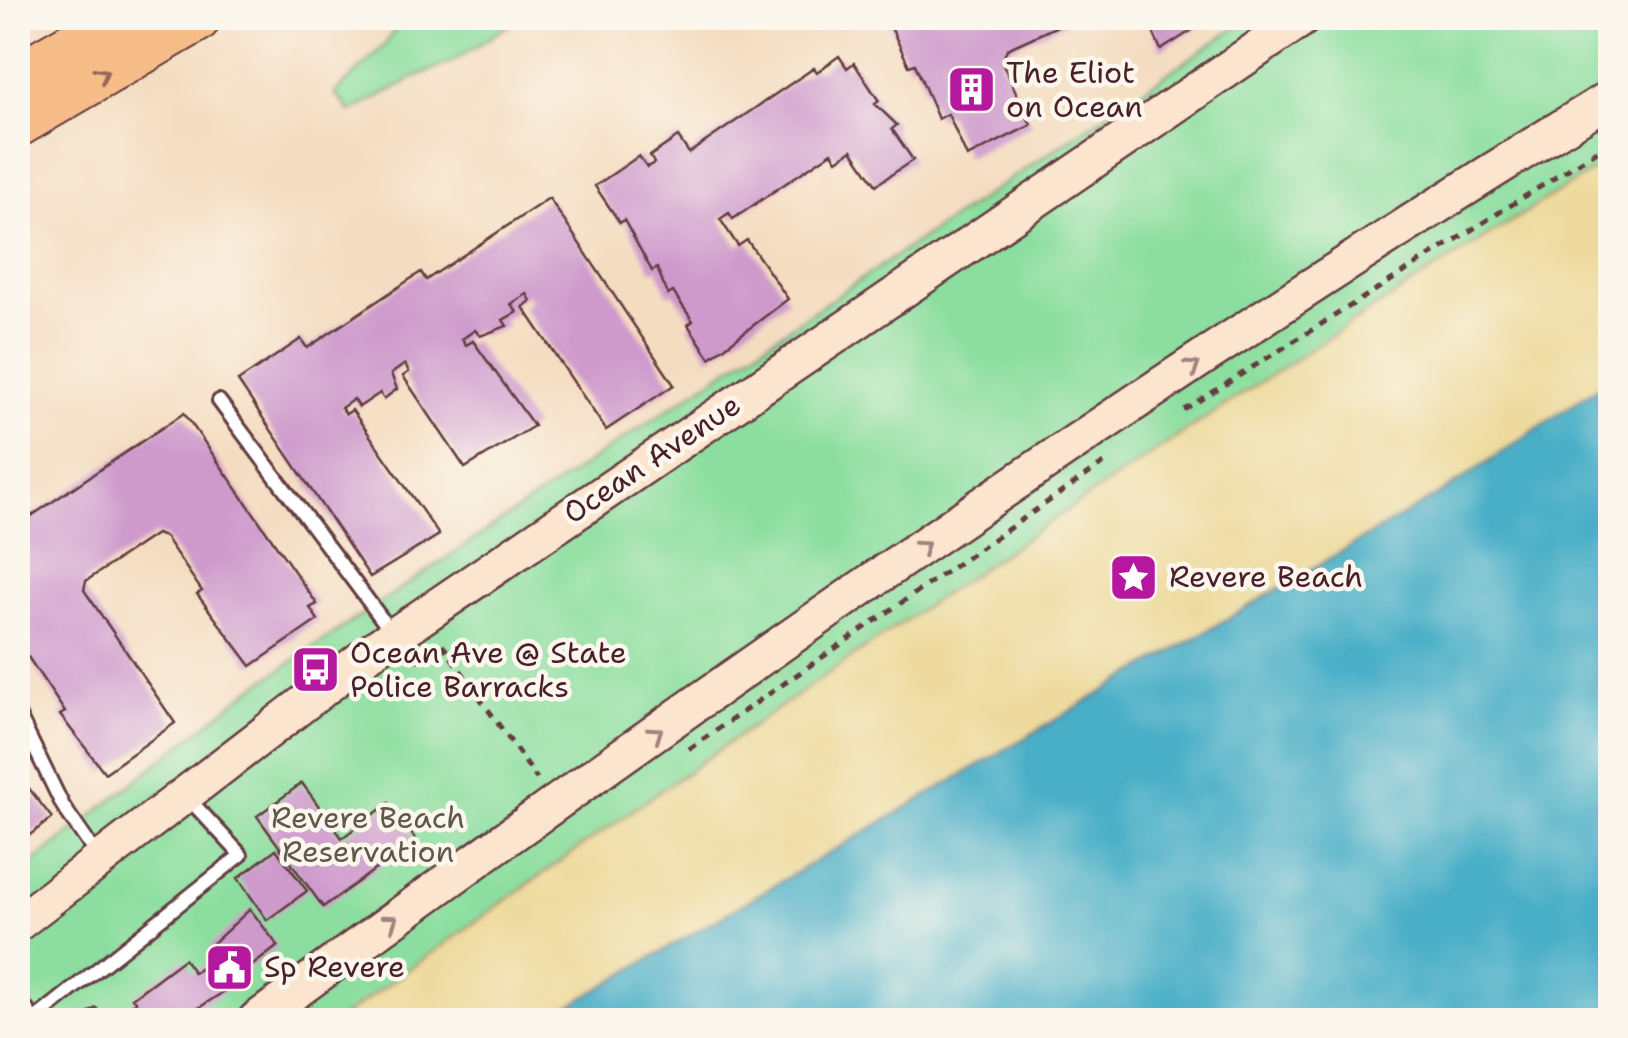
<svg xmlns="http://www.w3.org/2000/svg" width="1628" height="1038" font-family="'Shantell Sans',sans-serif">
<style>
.green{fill:#8bde9f;stroke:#6a7e65;stroke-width:2.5}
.sand{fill:#eeda9e;stroke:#9c7c64;stroke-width:2.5}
.water{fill:#48afc7;stroke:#496779;stroke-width:2.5}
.building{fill:#ce9acc}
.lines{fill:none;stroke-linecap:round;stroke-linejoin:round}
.lane-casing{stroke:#643b41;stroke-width:18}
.secondary-casing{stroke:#643b41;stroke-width:40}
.highway-casing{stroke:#643b41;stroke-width:52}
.path{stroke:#643b41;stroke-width:5;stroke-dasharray:8 8;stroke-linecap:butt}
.lane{stroke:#fff;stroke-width:12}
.secondary{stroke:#fce5cf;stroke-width:35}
.highway{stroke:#f7bd88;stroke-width:48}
.oneway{stroke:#986655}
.oneway2{stroke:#a3827d}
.labels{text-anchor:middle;stroke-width:9;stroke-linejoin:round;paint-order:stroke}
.poi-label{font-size:30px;fill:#4a1f2b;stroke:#fbf7ec;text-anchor:start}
.street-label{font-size:30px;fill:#4a1f2b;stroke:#fbf7ec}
.park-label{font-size:30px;fill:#5e584e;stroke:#fbf7ec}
</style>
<rect width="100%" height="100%" fill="#fbf7ec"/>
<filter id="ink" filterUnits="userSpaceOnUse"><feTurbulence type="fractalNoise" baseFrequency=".01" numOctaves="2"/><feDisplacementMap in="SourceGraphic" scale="20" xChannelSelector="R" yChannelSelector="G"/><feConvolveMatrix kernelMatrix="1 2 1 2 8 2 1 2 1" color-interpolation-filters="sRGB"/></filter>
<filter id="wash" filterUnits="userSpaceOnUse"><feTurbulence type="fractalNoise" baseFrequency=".0048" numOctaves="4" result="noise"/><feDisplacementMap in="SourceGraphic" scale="40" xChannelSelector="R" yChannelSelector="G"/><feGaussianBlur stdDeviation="2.25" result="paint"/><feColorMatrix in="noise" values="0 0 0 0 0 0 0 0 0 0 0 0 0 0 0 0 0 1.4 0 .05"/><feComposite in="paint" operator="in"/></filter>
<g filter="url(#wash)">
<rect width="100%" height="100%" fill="#f4dcc0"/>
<path class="green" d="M403 18H520L452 62 417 76 351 112 335 94 384 46Z
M1250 18H1610V379L546 1020H18V875L247 692Z"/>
<path class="sand" d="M1610 160V379L1448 489 546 1020H338C753 722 1174 428 1610 160Z"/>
<path class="water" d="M1610 379V1020H546L1448 489Z"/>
<g id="blocks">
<path class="building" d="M900 18H1075L1007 49 1002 62 1031 125 967 157 948 114 938 119 915 64 909 66 889 23Z
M1147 18H1211L1161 50Z
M839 56 847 68 854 63 879 101 875 104 897 125 892 129 913 160 876 185 852 150 837 160 832 152 733 219 729 213 720 219 738 246 747 240 788 299 710 358 688 325 693 321 673 292 668 295 657 268 652 271 624 220 620 223 595 186 639 156 647 167 654 163 650 156 678 137 689 153 814 68 817 72Z
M549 198 674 385 606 430 523 307 531 301 527 294 511 304 517 312 503 320 507 326 480 336 475 330 462 339 466 345 473 341 534 426 465 468 403 376 409 372 405 364 391 374 397 389 384 399 380 393 359 407 354 399 341 408 346 414 352 410 439 535 370 577 238 381 301 339 307 348 421 272 426 280Z
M184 413 317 604 310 608 318 620 251 666 197 594 202 591 165 537 156 534 86 581 84 590 175 723 105 773 60 715 65 712 18 642V525Z
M18 774 52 818 18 844Z
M302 783 342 838 389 803 416 840 323 907 257 816Z
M276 849 307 891 267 920 238 878Z
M250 909 278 946 232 981 231 987 180 1020H111L136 1002 132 998 184 959 194 973 217 956 209 947Z
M96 1008 106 1020H79Z"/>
</g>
</g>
<g filter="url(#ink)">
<use href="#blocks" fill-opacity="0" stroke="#643b41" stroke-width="2.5"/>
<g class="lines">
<defs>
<path id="lane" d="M219 401 393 634
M18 714 63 806 100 860
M18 997 34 1020
M35 1019 241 855 187 797"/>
<path id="secondary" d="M18 923 376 648 1303 18
M256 1020C696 698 1145 383 1610 98"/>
<path id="highway" d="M18 77 121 18
M18 122 196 18"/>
</defs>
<use href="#lane" class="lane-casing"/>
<use href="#secondary" class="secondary-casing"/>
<use href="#highway" class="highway-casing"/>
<path class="path" d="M1184 410 1610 143
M415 661 442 644 537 779
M689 749 1104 463"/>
<use href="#lane" class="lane"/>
<use href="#secondary" class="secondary"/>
<use href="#highway" class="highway"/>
</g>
<defs><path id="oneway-chevron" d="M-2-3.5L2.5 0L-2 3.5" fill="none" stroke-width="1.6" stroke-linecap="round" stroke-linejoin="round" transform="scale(2.5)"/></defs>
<use class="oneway" href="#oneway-chevron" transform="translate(102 74) rotate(-30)"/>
<g class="oneway2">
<use href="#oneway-chevron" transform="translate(1193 367) rotate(-33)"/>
<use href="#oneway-chevron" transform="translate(923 547) rotate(-35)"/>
<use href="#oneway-chevron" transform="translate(656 733) rotate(-35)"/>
<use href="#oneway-chevron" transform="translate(391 921) rotate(-36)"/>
</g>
</g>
<defs>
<symbol id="building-square" viewBox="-11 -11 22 22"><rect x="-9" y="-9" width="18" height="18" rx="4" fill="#b5179e" stroke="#fbf7ec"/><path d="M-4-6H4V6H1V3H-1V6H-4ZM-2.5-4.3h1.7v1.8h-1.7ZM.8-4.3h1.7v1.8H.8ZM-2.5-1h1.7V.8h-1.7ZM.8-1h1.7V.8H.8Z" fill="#fff"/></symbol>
<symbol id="sight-square" viewBox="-11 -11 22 22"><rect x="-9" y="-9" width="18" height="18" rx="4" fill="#b5179e" stroke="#fbf7ec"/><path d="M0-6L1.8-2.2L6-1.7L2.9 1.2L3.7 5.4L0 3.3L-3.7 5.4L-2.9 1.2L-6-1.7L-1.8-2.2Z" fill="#fff"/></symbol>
<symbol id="bus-square" viewBox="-11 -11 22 22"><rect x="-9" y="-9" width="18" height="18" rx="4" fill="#b5179e" stroke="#fbf7ec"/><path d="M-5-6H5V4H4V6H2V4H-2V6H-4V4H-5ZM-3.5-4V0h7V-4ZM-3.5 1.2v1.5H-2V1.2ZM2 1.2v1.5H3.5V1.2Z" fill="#fff"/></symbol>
<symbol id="civic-square" viewBox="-11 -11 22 22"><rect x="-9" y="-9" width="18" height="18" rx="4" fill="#b5179e" stroke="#fbf7ec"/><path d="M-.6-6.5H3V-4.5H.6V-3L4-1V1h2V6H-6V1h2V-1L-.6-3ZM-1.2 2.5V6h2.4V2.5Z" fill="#fff"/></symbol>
</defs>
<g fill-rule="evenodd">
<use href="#building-square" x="944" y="62" width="55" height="55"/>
<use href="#sight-square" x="1106" y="550" width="55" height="55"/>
<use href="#bus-square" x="288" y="642" width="55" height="55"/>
<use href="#civic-square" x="202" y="940" width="55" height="55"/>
</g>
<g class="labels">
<g class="poi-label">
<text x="1006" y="83">The Eliot<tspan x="1006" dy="34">on Ocean</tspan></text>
<text x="1169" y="587">Revere Beach</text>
<text x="350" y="663">Ocean Ave @ State<tspan x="350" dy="34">Police Barracks</tspan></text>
<text x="264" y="977">Sp Revere</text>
</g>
<g class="street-label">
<text transform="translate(652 459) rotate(-34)" y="10">Ocean Avenue</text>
</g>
<g class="park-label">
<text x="368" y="828">Revere Beach<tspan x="368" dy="34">Reservation</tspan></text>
</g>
</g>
<rect width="1628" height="1038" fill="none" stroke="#fbf7ec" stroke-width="60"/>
</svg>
